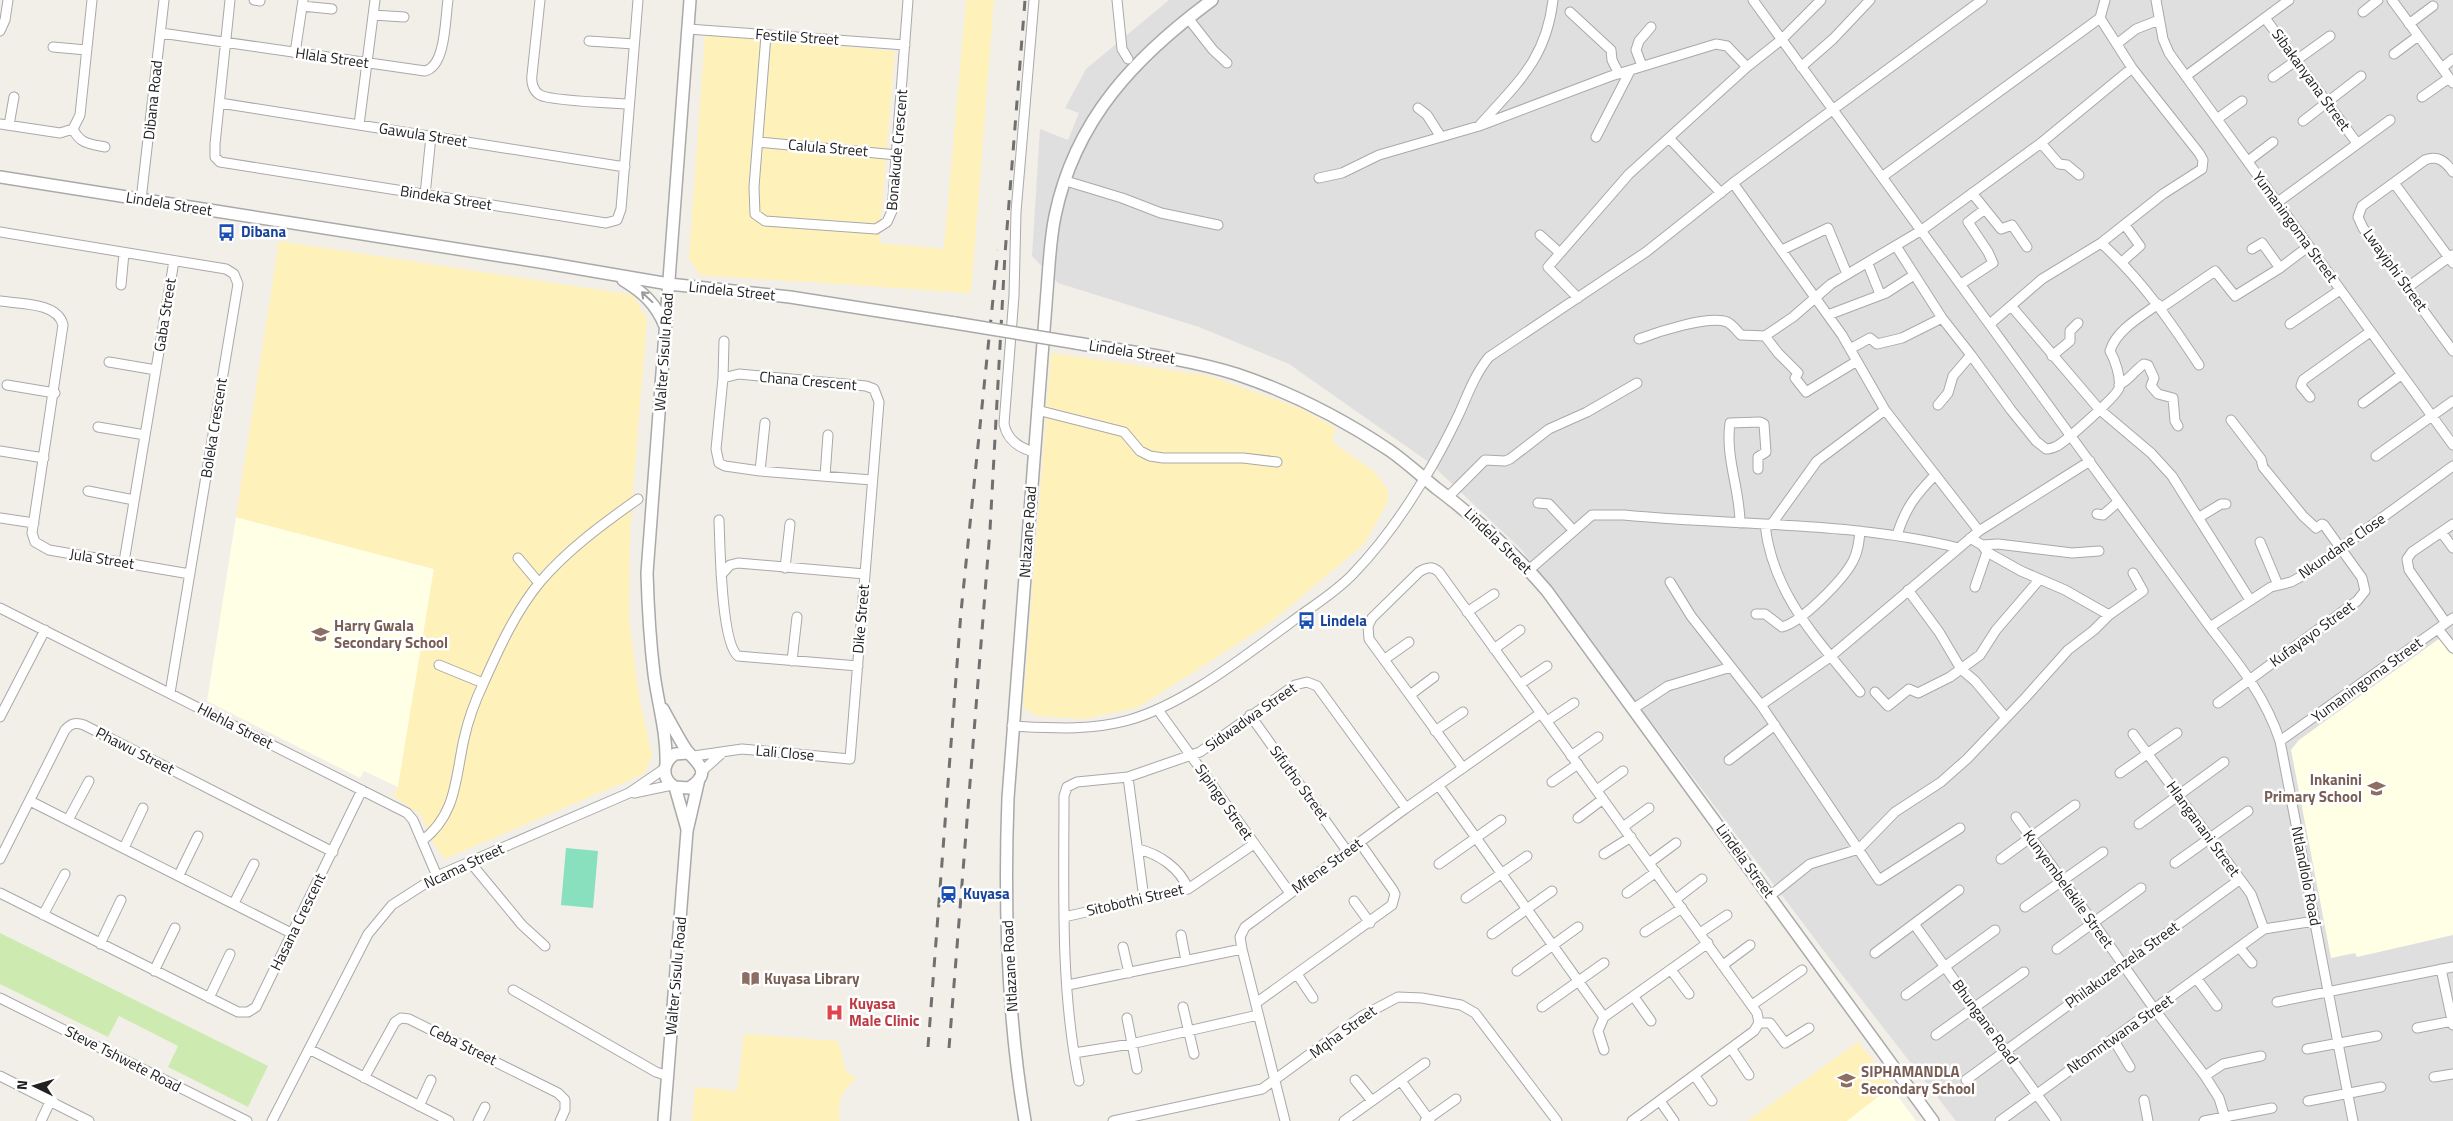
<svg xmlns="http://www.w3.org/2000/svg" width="2453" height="1121" font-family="'Titillium Web',sans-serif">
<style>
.residential{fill:#e0dfdf}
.education{fill:#ffffe5}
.grass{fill:#cdebb0}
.sand{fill:#fff1ba}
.pitch{fill:#88e0be}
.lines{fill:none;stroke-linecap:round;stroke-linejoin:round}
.minor-casing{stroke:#a9a9a9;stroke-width:11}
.tertiary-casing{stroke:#a9a9a9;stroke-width:14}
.minor{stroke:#fff;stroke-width:9}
.tertiary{stroke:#fff;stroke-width:11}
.rail{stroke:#707070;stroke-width:3;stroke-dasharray:10 10;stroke-linecap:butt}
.tertiary-bridge-casing{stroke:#a9a9a9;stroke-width:14;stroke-linecap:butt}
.tertiary-bridge{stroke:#fff;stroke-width:11}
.oneway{stroke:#9c9c9c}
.labels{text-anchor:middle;stroke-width:5;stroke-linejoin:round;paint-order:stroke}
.street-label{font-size:15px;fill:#222;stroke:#fff}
.transit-label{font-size:15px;font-weight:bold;fill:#164399;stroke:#fff;text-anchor:start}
.education-label{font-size:15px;font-weight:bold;fill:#785e54;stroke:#fff;text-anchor:start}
.health-label{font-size:15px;font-weight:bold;fill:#be3a42;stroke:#fff;text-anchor:start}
</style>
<rect width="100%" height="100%" fill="#f2efe9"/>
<path class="residential" d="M1169 0H2453V1121H1956L1836 967 1521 549 1430 463 1289 364 1199 327 1058 283 1032 256 1040 129 1068 140 1079 113 1065 108 1086 69Z"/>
<path class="education" d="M236 517 434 569 398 787 364 771 360 778 207 701Z
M2440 638 2453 655V935L2357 957 2355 953 2331 958 2291 750 2299 740Z
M1858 1042 1916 1121H1755Z"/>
<path class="grass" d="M0 933 268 1066 248 1107 168 1067 178 1046 119 1016 108 1037 0 984Z"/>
<path class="sand" d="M966 0H994L971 293 700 275 689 259 705 35 895 51 879 243 944 249Z
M279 241 633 295 647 319 630 528 629 618 639 696 652 756 644 774 444 859 433 842 421 815 393 796 398 787 434 569 236 517Z
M1051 353 1210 376 1302 409 1336 428 1332 442 1375 472 1388 490 1387 503 1364 544 1270 623 1137 708 1085 719 1036 716 1023 707Z
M744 1034 838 1041 846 1072 857 1078C841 1092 837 1100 840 1121H692L695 1087 737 1091Z
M1858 1042 1893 1085 1847 1121H1747Z"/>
<path class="pitch" d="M566 848 598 851 593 908 561 905Z"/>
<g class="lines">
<defs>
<path id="minor" d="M230 0 215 144V157L220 162 606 223 617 220 621 209 638 0
M254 0 260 1
M540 0 532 75C531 82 533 91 540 95 551 101 613 103 629 104
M1117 0 1122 49 1128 59
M1753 0 2210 627C2239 664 2265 696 2280 741L2353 1121
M2156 0 2163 39 2169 53 2453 445
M2392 0 2453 83
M302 6 332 9
M1570 12 1611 50 1612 60 1619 74
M2363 12 2378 0
M373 15 404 17
M1188 18 1213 50 1227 63
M2265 18 2357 143
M2409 24 2433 6
M688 29 905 45
M0 31 5 20 8 0
M161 33 425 71C446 66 445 19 448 0
M766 35 754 187 755 214 765 221 876 229 887 222 892 211 908 0
M589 41 634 44
M2118 43 2136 29 2159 20
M53 47 86 50
M295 53 303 0
M2394 54 2418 36
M1642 66 1636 50 1639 41 1651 27
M1801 67 1833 39 1870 0
M2442 68 2453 59
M2186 76 2289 0
M2273 77 2330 36
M2422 97 2449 78
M220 103 625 167
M1418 108 1427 115 1441 137
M2217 119 2242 101
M2303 121 2361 76
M0 124 60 133 73 129 80 115 92 0
M9 125 14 97
M359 125 375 0
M1479 126C1517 83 1546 60 1553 0
M73 129C80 144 90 144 105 147
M1596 137 1630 71
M1669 138 1721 193
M758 142 897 155
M2041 143 2059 164 2067 165 2079 175
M2248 161 2273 142
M2453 172C2445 161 2438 155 2425 160L2362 206 2358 217 2363 228 2453 351
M1882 177 2100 18 2105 0
M1319 178 1342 173 1379 155 1479 126 1611 76 1716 44 1727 46 1747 67
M1066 181 1122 198 1161 213 1218 225
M1733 183 1842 335 1885 410 1979 531 1830 657 1761 705 1879 880 1960 828
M2394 183 2453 263
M1972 193 2001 229 2012 225 2027 247
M425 195 431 136
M141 200 164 0
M2278 202 2390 120
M0 232 226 269 234 274 238 284 170 693
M1540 235 1560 253
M2101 243C2141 279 2170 321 2199 365
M1896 246 1942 318 1971 355 2011 410 2036 441 2046 449C2050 449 2053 448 2057 446 2066 441 2117 396 2119 388 2121 377 2115 360 2110 351 2116 330 2142 316 2158 304
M2252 249 2262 243 2280 268
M1782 250 1828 228 1847 274
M2122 262 2140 246 2125 225
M1868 264 1880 294
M1961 284 1993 263 1988 252 1968 222 1985 209
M121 285 124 253
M2408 287 2452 255
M1578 298 1548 267 1629 174 1747 67 1781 40 1821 0
M0 301C19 304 58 302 63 325L32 533 35 542 49 550 190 574
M2012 307 2099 409 2151 453 2172 476 2250 600
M2161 308 2215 271 2235 296 2280 268 2309 246
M1828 315 1886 293 1914 275
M1990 324 2042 279 2101 243 2163 194 2202 169 2203 160 2199 153 2132 68 2100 18
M2290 324 2340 290
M1765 336 1778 353 1798 373 1795 378 1806 392 1857 361
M1639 339C1657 332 1709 315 1727 322 1732 324 1737 331 1741 335L1765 336 1793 317 1831 284 1922 230 2041 143 2132 68
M724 341 723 378 716 449 719 463 725 466 760 471 872 480
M1850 349 1870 338 1877 344 1902 338 1942 318
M2052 356 2070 341V331L2078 323
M109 362 156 370
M7 385 55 393
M2119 385C2130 379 2134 371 2144 364L2148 365 2154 378 2151 386 2158 394 2173 398 2175 421 2178 426
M2310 397 2301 386 2303 380 2370 332
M2363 403 2401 375
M1938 405 1948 393 1953 376 1971 355
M1037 410 1124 432 1140 451 1150 456 1163 458H1243L1277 462
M98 427 145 435
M0 451 44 458
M1034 452C1019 448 1007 439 1004 424L1014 296 1016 212 1034 0
M2376 456 2453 401
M760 471 765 423
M825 476 828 435
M88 491 134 500
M1449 496 1485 460 1505 461 1510 459 1549 429 1587 412 1637 383
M1538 503 1549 504 1574 531
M2097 514 2103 515 2118 502
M0 518 34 523
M2198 518 2221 504H2226
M719 520C720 545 721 643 738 656L858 666
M1740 523C1740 490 1725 457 1730 423L1760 422 1764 424 1766 452 1758 457V469
M1765 525C1773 595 1818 640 1860 692
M1771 525 1817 461 1885 410
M1979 531 2090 461
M2442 533 2453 548
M1897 535C1906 507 1915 496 1935 475
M1970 538 1982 545 1987 552 2021 571 2065 590 2109 615
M2260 542 2278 585
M1982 545 1998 544 2072 553 2099 551
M518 558 539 583
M124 562 174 261
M785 568 790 524
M1529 570 1592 515H1624C1736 526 1850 521 1959 548
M721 575 730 565 738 563 865 574
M1670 582 1691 616 1761 705
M1975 587 1987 552
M1908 590 1939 632 1961 669 1975 681 2006 718
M0 608 407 813 413 820 437 876
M1467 612 1494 594
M1756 614H1765L1782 627C1802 622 1843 580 1853 561 1858 552 1859 542 1860 531
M2446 623 2409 570 2407 559 2412 552 2453 524
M2210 627 2271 587 2291 582 2302 576 2453 466
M2438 629 2453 648
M1494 649 1520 630
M1385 659 1409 642
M792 661 797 617
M439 665 483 683
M1520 684 1547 666
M1875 692 1888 706 1909 689 1918 693 1950 677 1980 655 1996 630 2039 580
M1410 695 1434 677
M2218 703 2357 601 2365 591 2362 578 2324 525 2322 524 2316 528 2303 516 2263 467 2261 459 2231 420
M1633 709 1668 686 1731 667
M1158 710 1290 893
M1250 715 1347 851
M0 717 45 630
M1547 721 1574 703
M1012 726C1052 728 1090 731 1129 720 1185 704 1243 657 1290 623 1311 607 1335 593 1353 574 1378 548 1400 518 1419 487 1434 464 1447 439 1459 414 1468 394 1475 374 1489 357L1646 252 1733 183 1982 0
M1435 731 1463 712
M2133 734 2251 894 2264 929
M2280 741 2453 618
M694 756 742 749 850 759 879 402 874 389 866 386 739 374 723 378
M1571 756 1598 737
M1729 760 1775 725
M1463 768 1369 639 1368 626 1372 618 1419 572C1427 567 1432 566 1439 572L1757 1013 1759 1023 1754 1031 1632 1121
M701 772 721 754
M2120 773 2177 733
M1128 777 1144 899
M1552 782 1578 764
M1439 786 1604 1017
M1597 790 1623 771
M634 793 672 785
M30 801 293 934
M2016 817 2093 922 2155 1010 2205 1076 2219 1098 2226 1121
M1578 818 1603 799
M68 820 89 781
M2139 824 2224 762
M1623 827 1649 808
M422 841C457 814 455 779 464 739 468 720 476 699 484 682 499 648 516 611 540 582 567 550 604 523 638 499
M124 848 143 808
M1138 849C1159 854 1180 868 1188 889
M1604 854 1631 837
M0 859 65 730C71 723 76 722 84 725L333 852
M2001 859 2075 805
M470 862 522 925 545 946
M1649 863 1676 843
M2175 863 2248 811
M1439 864 1501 820
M179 875 198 836
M0 893 238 1012H248L256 1007 362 790
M1627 893 1656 872
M1770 896 1810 864 1859 849 1895 812 1941 782 1967 759 2026 697 2068 650 2094 630 2109 615 2143 591 2133 573
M1466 898 1527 856
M1676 899 1702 879
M1354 901 1370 923
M234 903 254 864
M2025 907 2103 852
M43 915 65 874
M1064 917 1188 889 1254 844
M1914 924 2056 1121
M1645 932 1682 908
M1700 933 1727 915
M1492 934 1552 891
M1181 935 1186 961
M100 944 121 900
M1123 947 1129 973
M2239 947 2252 963
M2057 949 2141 888
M1875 953 1959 890
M1723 965 1750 945
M2441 969 2453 1025
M1671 970 1689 994
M154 971 175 928
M1517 971 1578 927
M1297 974 1313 998
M2197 979 2217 1006
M1068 985 1242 949
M513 990 656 1072 668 1076
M1906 995 1995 930
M1634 997 1651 1021
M0 998 247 1121
M209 998 230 954
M2277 1002 2453 967
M1256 1003 1392 905 1395 894 1393 890 1360 843
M1752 1005 1802 970
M1183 1007 1194 1054
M1542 1007 1604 963
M1127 1018 1137 1069
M1759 1023H1770L1785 1043 1809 1028
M2417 1028 2453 1021
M1936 1035 2024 972
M2113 1039 2130 1067
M1731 1048 1749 1075
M309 1049 449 1121
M2307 1049 2377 1036
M1604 1050 1598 1031 1604 1017 1708 943
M1074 1053 1131 1044 1258 1015
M0 1076 89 1121
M1695 1076 1712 1101
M2205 1076 2223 1064 2261 1056
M2434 1077 2453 1074
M364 1078 395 1022 401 1018 409 1019 558 1093 565 1100V1110L560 1121
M1355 1080 1372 1101
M1966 1080 2239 880
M1079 1081C1060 988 1064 890 1064 796L1067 787 1077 782 1128 777 1200 752 1295 685 1307 682 1317 686 1406 808
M1401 1081 1430 1121
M2144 1100 2148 1121
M1660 1101 1674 1121
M2308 1101 2381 1087
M419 1106 431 1080
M41 1121 50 1102
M272 1121 368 934 392 905 437 876 629 793 664 769
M478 1121 485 1107
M1113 1121 1262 1089 1362 1016 1398 997 1422 998 1461 1005 1475 1013 1557 1121
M1285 1121 1242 949 1240 937 1245 927 1406 808 1541 713
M1344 1121 1425 1063
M1425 1121 1456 1099
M2000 1121 2264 929 2315 921
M2204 1121 2272 1108"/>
<path id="tertiary" d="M0 177 546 263 669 284 790 297 955 323
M623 280C643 292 656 304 665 326
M1076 343C1130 352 1184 358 1236 374 1290 392 1341 418 1389 450 1405 461 1420 475 1436 488 1476 518 1514 552 1547 591L1933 1121
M663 709C670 722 677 735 685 748 693 761 716 771 689 788L675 787C661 779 662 763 675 754L688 753
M666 763C667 733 658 704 654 674 650 641 648 607 647 573L690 0
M675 787 687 829
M664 1121 687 831 699 779
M1025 1121C1007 1015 1004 905 1008 798L1047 291C1049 266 1050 240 1055 216 1075 119 1136 56 1212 0"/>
</defs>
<use href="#minor" class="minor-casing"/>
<use href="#tertiary" class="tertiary-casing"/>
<use href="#minor" class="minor"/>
<use href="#tertiary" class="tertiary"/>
<path class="rail" d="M928 1047 961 612 998 250
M949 1048 990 530 1005 254 1025 0"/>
<defs>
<path id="tertiary-bridge" d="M955 323 1076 343"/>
</defs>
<use href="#tertiary-bridge" class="tertiary-bridge-casing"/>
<use href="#tertiary-bridge" class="tertiary-bridge"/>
</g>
<defs><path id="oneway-shaft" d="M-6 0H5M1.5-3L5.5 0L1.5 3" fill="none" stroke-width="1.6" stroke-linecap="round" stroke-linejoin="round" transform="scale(1.25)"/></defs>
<use class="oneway" href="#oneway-shaft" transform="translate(647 297) rotate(-137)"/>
<defs>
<symbol id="bus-bare" viewBox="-9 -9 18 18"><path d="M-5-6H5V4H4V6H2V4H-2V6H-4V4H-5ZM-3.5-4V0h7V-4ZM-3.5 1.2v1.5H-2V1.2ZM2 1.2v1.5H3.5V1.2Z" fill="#1a4fb4" stroke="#fff" stroke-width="2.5" paint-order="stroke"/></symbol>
<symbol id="school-bare" viewBox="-9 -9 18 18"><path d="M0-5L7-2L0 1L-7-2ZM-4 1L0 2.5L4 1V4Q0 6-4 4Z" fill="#8d6e63" stroke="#fff" stroke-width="2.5" paint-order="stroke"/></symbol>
<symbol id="station-bare" viewBox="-9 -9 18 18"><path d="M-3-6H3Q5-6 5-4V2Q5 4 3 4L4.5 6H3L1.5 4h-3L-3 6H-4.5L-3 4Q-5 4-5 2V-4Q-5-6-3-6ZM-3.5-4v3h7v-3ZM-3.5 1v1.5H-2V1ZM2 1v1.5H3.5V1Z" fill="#1a4fb4" stroke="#fff" stroke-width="2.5" paint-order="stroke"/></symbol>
<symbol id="library-bare" viewBox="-9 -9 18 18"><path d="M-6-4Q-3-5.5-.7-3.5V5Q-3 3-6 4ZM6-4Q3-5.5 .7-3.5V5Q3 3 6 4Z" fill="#8d6e63" stroke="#fff" stroke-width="2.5" paint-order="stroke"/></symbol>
<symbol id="hospital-bare" viewBox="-9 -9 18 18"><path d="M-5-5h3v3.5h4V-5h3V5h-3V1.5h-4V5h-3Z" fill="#e0444e" stroke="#fff" stroke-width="2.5" paint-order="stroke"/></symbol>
</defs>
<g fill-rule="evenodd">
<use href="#bus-bare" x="214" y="220" width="25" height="25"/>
<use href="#bus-bare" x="1294" y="608" width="25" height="25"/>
<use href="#school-bare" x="308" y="622" width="25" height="25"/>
<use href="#school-bare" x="2364" y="776" width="25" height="25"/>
<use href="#station-bare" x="936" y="882" width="25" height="25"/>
<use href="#library-bare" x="738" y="966" width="25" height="25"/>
<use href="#hospital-bare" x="822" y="1000" width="25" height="25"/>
<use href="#school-bare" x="1834" y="1068" width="25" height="25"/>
</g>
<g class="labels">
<g class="street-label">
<text transform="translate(797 37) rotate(4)" y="5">Festile Street</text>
<text transform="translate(332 58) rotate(8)" y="5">Hlala Street</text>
<text transform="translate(2311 80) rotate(54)" y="5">Sibakanyana Street</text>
<text transform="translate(153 100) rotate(-84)" y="5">Dibana Road</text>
<text transform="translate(423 135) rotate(9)" y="5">Gawula Street</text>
<text transform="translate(828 148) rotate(5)" y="5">Calula Street</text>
<text transform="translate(897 150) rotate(-85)" y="5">Bonakude Crescent</text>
<text transform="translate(446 198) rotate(9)" y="5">Bindeka Street</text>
<text transform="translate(169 204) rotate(9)" y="5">Lindela Street</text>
<text transform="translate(2295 227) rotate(54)" y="5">Yumaningoma Street</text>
<text transform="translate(2395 270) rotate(54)" y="5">Lwayiphi Street</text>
<text transform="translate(732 291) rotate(6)" y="5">Lindela Street</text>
<text transform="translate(165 315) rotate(-81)" y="5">Gaba Street</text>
<text transform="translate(664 352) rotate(-86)" y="5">Walter Sisulu Road</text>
<text transform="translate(1132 352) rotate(9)" y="5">Lindela Street</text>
<text transform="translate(808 381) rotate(5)" y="5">Chana Crescent</text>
<text transform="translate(214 428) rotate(-81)" y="5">Boleka Crescent</text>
<text transform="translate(1028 532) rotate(-86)" y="5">Ntlazane Road</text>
<text transform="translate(1498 541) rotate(44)" y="5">Lindela Street</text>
<text transform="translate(2342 546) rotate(-35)" y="5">Nkundane Close</text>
<text transform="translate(102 559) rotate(9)" y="5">Jula Street</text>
<text transform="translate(861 619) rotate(-85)" y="5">Dike Street</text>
<text transform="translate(2312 634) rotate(-36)" y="5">Kufayayo Street</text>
<text transform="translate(2367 680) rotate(-36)" y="5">Yumaningoma Street</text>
<text transform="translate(1251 717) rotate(-35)" y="5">Sidwadwa Street</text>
<text transform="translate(235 726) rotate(27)" y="5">Hlehla Street</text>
<text transform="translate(135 751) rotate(27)" y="5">Phawu Street</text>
<text transform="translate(785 753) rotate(5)" y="5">Lali Close</text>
<text transform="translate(1299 783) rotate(54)" y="5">Sifutho Street</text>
<text transform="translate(1224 802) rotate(55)" y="5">Sipingo Street</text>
<text transform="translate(2203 829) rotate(54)" y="5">Hlanganani Street</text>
<text transform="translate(1745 861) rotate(54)" y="5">Lindela Street</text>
<text transform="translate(464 866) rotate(-25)" y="5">Ncama Street</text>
<text transform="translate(1327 866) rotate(-36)" y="5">Mfene Street</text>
<text transform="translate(2306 876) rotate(79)" y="5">Ntlandlolo Road</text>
<text transform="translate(2068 889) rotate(54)" y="5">Kunyembelekile Street</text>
<text transform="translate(1135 900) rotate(-13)" y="5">Sitobothi Street</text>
<text transform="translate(298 922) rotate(-64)" y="5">Hasana Crescent</text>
<text transform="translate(2122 965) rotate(-36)" y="5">Philakuzenzela Street</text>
<text transform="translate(1010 966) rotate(-93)" y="5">Ntlazane Road</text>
<text transform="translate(676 976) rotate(-85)" y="5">Walter Sisulu Road</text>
<text transform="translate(1985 1022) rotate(54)" y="5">Bhungane Road</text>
<text transform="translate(1343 1032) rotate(-36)" y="5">Mqha Street</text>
<text transform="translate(2120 1034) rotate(-35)" y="5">Ntomntwana Street</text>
<text transform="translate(463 1045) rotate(26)" y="5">Ceba Street</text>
<text transform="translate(123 1059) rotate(27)" y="5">Steve Tshwete Road</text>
</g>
<g class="transit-label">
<text x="241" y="237">Dibana</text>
<text x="1320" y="626">Lindela</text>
<text x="963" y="899">Kuyasa</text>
</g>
<g class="education-label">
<text x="334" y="631">Harry Gwala<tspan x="334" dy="17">Secondary School</tspan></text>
<text x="2362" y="785" text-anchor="end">Inkanini<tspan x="2362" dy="17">Primary School</tspan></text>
<text x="764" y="984">Kuyasa Library</text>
<text x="1861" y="1077">SIPHAMANDLA<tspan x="1861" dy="17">Secondary School</tspan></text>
</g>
<g class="health-label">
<text x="849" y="1009">Kuyasa<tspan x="849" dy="17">Male Clinic</tspan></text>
</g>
</g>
<g transform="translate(35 1086) rotate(275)" stroke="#ffffff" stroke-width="4" paint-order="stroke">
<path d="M0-4L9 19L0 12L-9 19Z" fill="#222222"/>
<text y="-8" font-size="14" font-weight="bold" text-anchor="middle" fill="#222222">N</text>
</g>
</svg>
